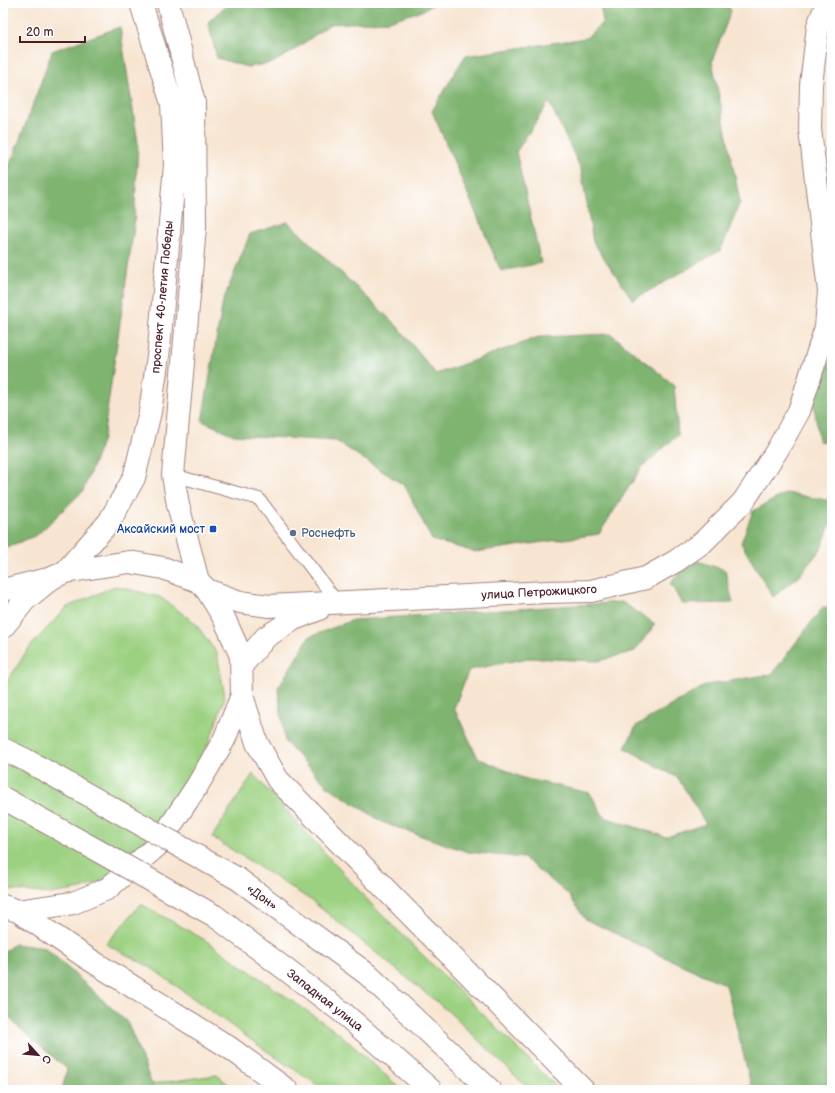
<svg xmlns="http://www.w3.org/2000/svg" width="835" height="1093" font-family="'Balsamiq Sans',sans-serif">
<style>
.industrial{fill:#cabfd6}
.green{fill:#9dd182;stroke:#747856}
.forest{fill:#7eb370;stroke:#64694e}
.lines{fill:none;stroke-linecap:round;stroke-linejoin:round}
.service-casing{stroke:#a0827e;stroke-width:14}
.tertiary-casing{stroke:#a0827e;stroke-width:24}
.secondary-casing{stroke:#a0827e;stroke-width:24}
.primary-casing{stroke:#a0827e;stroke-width:24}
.service{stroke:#fff;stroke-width:12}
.tertiary{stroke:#fff;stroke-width:22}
.secondary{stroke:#fff;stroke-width:22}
.primary{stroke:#fff;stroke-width:22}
.primary-bridge-casing{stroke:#a0827e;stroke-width:24;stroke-linecap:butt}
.primary-bridge{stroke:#fff;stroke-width:22}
.transit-dot{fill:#1a4fb4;stroke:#fff;stroke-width:1.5}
.service-dot{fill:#5c6f8a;stroke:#fff;stroke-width:1.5}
.labels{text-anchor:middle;stroke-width:3;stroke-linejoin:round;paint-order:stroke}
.street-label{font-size:12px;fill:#4a1f2b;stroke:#fff}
.transit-label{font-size:12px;fill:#164399;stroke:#fff;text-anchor:end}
.service-label{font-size:12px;fill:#4e5e75;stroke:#fff;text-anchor:start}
</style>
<rect width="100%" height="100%" fill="#fff"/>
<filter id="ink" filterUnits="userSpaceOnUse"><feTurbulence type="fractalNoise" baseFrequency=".025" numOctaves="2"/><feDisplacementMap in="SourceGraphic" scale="8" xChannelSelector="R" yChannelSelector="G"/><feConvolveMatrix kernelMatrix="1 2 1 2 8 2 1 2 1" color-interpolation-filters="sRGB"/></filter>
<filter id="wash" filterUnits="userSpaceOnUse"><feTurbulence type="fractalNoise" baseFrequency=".012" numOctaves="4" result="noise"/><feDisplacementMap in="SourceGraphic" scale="16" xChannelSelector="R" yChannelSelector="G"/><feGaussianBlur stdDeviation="0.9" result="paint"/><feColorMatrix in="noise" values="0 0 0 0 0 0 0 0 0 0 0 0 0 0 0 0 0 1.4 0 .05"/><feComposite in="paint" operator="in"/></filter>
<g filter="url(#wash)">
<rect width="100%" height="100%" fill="#f7e5d1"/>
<path class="industrial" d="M832 40V109L829 107Z"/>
<path class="green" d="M115 586 160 597 194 622 217 653 225 697 209 743 180 793 147 840 109 879 81 889 51 894 12 890 3 884V688L28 649 67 607Z
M253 774 374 907 560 1090H530L449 1012 312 901 212 837Z
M141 904 205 940 340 1034 402 1090H325L265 1050 150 967 106 944Z
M217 1075 235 1090H107Z"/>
<path class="forest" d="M229 3H436L421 11 388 21 330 24 290 53 272 63 247 67 217 58 208 22Z
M600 3H727L731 11 712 61 740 202 721 250 633 300 593 242 581 169 549 102 516 152 541 263 501 271 432 111 465 56 586 38 603 22Z
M120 27 138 143 134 227 103 439 83 491 37 535 3 549V182L28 118 52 51Z
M288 222 396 325 436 374 539 337 611 334 674 385 678 435 641 468 599 534 475 552 432 540 405 486 336 441 234 435 202 421 223 301 250 234Z
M832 359V444L819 441 813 398Z
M786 493 832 501V520L821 549 799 576 773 597 741 543 753 511Z
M694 560 725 570 733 603 682 604 670 583Z
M622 602 655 624 635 651 598 661 529 658 469 670 454 708 478 758 523 778 590 793 604 817 666 837 706 824 678 778 625 748 636 726 706 685 772 674 823 607 832 609V1090H750L751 1085 726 985 660 955 585 919 569 895 524 858 468 852 384 823 327 786 285 742 278 688 309 637 353 620Z
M14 944 46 948 128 1023 154 1090H62L67 1069 17 1026 3 1009V953Z"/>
</g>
<g filter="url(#ink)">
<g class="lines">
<defs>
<path id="service" d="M173 475 259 499 337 602"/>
<path id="tertiary" d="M207 590 240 602 269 606 547 592 591 591 646 578 676 561 703 542 743 502 776 452 799 411 826 327 829 291 810 129 811 85 818 26 827 3
M242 665 266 637 294 619 319 609"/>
<path id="secondary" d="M168 3 194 103 195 228 173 475 178 505 198 581
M65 572 109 522 134 478 150 412 159 349 175 165 172 104 141 3
M3 627 25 600 52 578 65 572 129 562 163 568 198 581 207 590 224 618 241 656 242 695 224 740 197 786 157 846 107 889 73 903 18 911 3 906"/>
<path id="primary" d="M3 590 52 578
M242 695 257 743 278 780 583 1090
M238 879 367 974 490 1090
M18 911 84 956 230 1048 287 1090
M215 916 342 1012 431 1090"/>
</defs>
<use href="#service" class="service-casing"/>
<use href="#tertiary" class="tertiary-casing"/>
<use href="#secondary" class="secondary-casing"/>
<use href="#primary" class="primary-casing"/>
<use href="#service" class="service"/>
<use href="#tertiary" class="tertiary"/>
<use href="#secondary" class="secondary"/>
<use href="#primary" class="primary"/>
<defs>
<path id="primary-bridge" d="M3 749 26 760 238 879
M3 798 215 916"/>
</defs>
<use href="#primary-bridge" class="primary-bridge-casing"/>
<use href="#primary-bridge" class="primary-bridge"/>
</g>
</g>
<rect class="transit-dot" x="209" y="525" width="8" height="8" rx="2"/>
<circle class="service-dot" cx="293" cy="533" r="4"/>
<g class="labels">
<g class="street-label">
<text transform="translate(162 297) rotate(-85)" y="4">проспект 40-летия Победы</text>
<text transform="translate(539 592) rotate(-3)" y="4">улица Петрожицкого</text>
<text transform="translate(262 897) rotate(36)" y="4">«Дон»</text>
<text transform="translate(325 1000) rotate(38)" y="4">Западная улица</text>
</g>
<g class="transit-label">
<text x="205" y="533">Аксайский мост</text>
</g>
<g class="service-label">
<text x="301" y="537">Роснефть</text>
</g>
</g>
<rect width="835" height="1093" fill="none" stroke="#fff" stroke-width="16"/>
<g transform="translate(38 1055) rotate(117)" stroke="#ffffff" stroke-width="3" paint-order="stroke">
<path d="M0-3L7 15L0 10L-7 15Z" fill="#4a1f2b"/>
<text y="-6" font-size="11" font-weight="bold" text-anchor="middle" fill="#4a1f2b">С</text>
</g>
<path d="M20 36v6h65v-6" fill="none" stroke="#4a1f2b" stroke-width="2"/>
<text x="26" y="36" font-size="12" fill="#4a1f2b" stroke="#ffffff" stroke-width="3" paint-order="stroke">20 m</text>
</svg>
